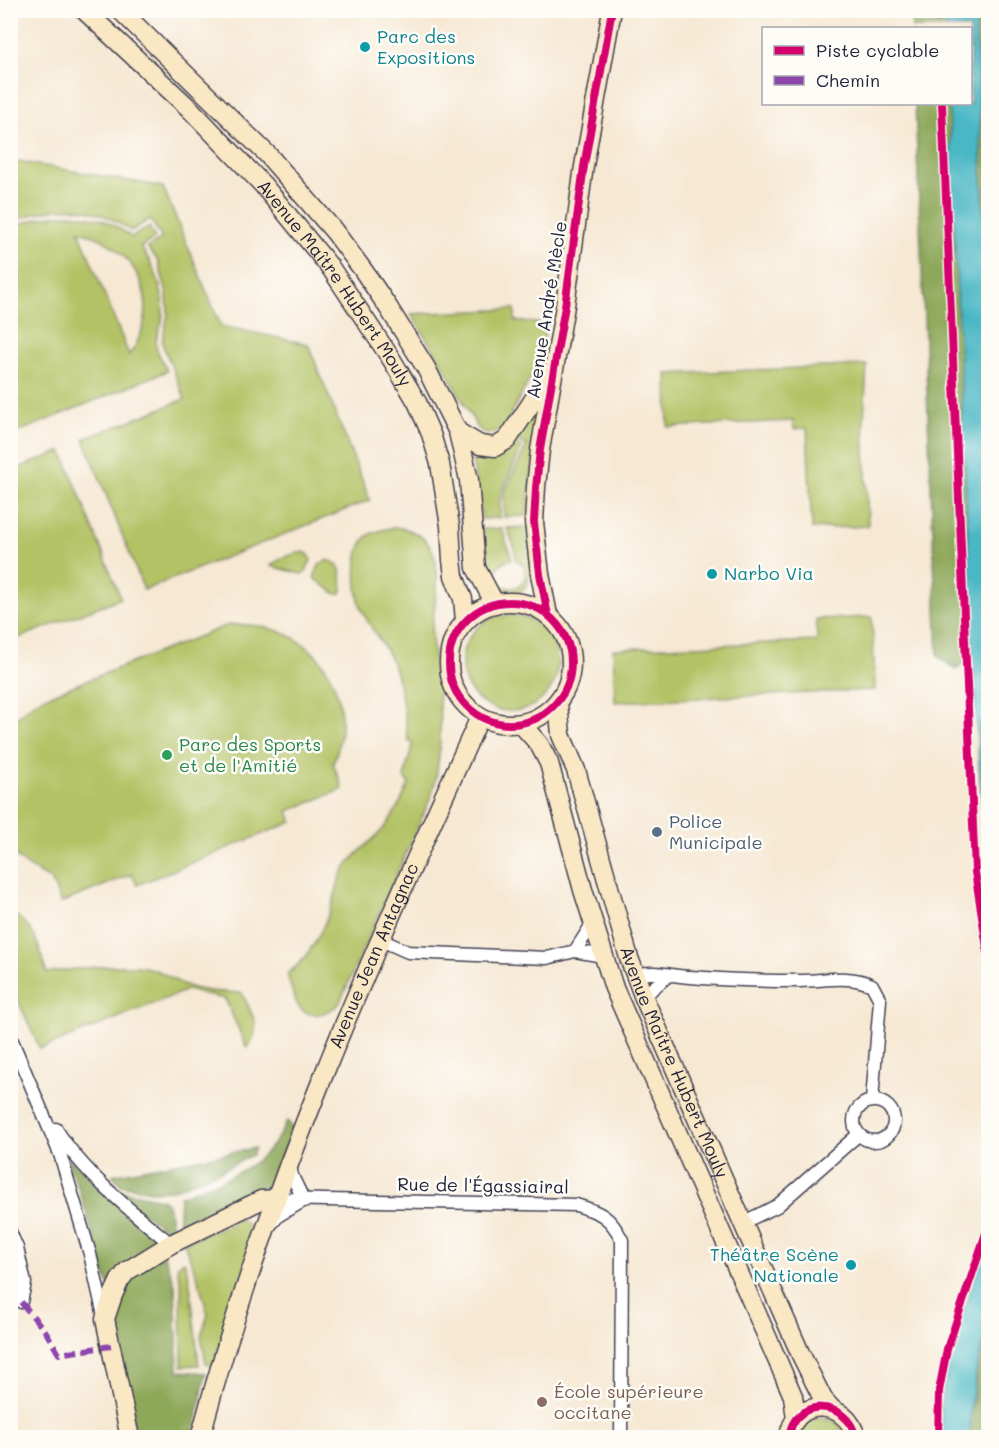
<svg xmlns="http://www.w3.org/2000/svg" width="999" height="1448" font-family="Mali,sans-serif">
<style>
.green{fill:#b3c265;stroke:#6a7250;stroke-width:1.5;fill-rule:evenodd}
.forest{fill:#8ea85a;stroke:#58654a;stroke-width:1.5}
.water{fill:#4ab7c5;stroke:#366c80;stroke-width:1.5}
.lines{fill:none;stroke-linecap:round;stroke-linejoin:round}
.street-casing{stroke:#424052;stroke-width:15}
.secondary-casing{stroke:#424052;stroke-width:21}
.street{stroke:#fff;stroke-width:12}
.secondary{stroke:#fae7c3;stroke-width:18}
.quiet{stroke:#8e44ad;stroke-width:6;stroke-dasharray:12 6;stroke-linecap:butt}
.cycleway-casing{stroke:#fdfcf7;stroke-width:11}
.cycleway{stroke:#d6006c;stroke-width:8}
.culture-dot{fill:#0f9aa8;stroke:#fdfcf7;stroke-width:2}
.leisure-dot{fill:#2e9e5b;stroke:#fdfcf7;stroke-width:2}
.service-dot{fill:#5c6f8a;stroke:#fdfcf7;stroke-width:2}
.education-dot{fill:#8d6e63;stroke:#fdfcf7;stroke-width:2}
.labels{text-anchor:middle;stroke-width:5;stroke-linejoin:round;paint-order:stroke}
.culture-label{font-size:18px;fill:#0d838f;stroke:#fdfcf7;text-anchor:start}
.street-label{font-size:18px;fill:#22223b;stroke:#fdfcf7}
.leisure-label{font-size:18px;fill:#27864d;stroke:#fdfcf7;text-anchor:start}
.service-label{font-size:18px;fill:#4e5e75;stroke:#fdfcf7;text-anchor:start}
.education-label{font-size:18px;fill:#785e54;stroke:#fdfcf7;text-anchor:start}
</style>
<rect width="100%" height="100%" fill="#fdfcf7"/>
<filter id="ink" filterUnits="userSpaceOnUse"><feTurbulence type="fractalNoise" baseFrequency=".0167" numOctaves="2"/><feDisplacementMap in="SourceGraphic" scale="12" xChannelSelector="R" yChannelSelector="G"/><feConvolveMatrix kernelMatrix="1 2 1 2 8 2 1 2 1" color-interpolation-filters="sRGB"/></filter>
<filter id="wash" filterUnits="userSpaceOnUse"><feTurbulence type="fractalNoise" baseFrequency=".008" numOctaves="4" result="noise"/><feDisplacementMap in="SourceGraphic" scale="24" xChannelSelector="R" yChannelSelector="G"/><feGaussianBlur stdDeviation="1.35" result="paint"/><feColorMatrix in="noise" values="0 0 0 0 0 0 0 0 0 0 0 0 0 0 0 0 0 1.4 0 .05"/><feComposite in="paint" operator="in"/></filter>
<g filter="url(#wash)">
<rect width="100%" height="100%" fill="#f6e8d3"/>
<path class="green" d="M11 160 163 187 221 326 308 344 370 500 144 590 84 439 185 399 162 343 168 314 167 294 158 261 148 248 162 238 150 219 131 231C90 201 56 204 11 222Z
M70 214C100 217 108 220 132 237L149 227 155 238 141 247C156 269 166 295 162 322 160 329 155 338 156 345 157 353 164 363 167 371L11 435V228C31 219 49 215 70 214ZM79 231C136 245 167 305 129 355Z
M515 309V321L547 324 542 348 546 350 504 426 496 433 485 434 477 427 441 362 411 314Z
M867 365 864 418 868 526 812 529 807 428 794 429 793 421 668 427 667 374Z
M540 402 527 516 504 517V493L527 445 515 440Z
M513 443 522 447 500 496V518L482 519 470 449Z
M62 451 121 598 11 641V471Z
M395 527C410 529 426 536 432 550 444 576 431 610 432 637 433 651 436 665 437 678 441 718 443 759 431 797L339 1004C328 1013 311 1021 299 1007 294 1001 290 983 287 974 309 959 325 927 333 902 337 891 337 882 343 871 353 854 371 843 384 828 395 815 402 799 409 784L404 777 413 743 408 740C404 714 402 687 392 662 384 643 370 629 362 610 355 593 352 547 369 535 376 530 387 529 395 527Z
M528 527C529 551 541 594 507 596L494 587 499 584C514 595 530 584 524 566L516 560 514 546 507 528Z
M483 529H502L512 559C502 561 496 566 496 576H488L487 572Z
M305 552 309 555 311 560 305 573 301 574 271 566C279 558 294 553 305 552Z
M327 560C344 563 341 577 342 591L340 594H336L314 578 319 565Z
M462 663a48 48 0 1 1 96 0a48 48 0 1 1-96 0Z
M872 617 875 690 615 702 613 649 817 641 816 619Z
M228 625C248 624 267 625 286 634 336 656 353 716 333 763L343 789 288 811 292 822 137 885 132 874 61 903 51 879C35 872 22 864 11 851V723L28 707 40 699Z
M11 912C39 932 36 942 47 973 74 969 123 962 149 968 163 971 173 981 187 986 204 992 223 992 242 993 251 1013 264 1028 247 1048L225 999 187 990 40 1049 11 985Z
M241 1219 249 1226 253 1241 213 1367 206 1363 201 1336 208 1314 198 1279 184 1243Z
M184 1261 189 1276 199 1365 182 1366 181 1284 177 1267 180 1263Z
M822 1417C836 1419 841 1425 846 1438H799C802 1425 810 1419 822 1417Z"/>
<path class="forest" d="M911 11H946V28H912Z
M975 11H988V318Z
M915 104H949L973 658 955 669 938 656Z
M287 1121 293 1128C286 1148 279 1171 265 1187 249 1204 201 1220 178 1231L180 1196C227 1177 264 1171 287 1121Z
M255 1148 252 1155 220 1171 172 1190 151 1191 121 1185 112 1175Z
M66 1156 165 1241 109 1286 79 1190Z
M117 1190 161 1199 168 1204 173 1234 137 1209Z
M164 1255 175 1285 178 1371 206 1373 193 1437H142L134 1427 111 1317 128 1275Z
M988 1327C988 1364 984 1400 983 1437H970C971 1399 977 1363 988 1327Z"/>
<path class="water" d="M946 11H975L988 318V895L975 705 949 104H970V28H946Z
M988 1238V1327L979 1358 971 1404 970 1437H941V1400L949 1353Z"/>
</g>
<g filter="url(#ink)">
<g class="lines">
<defs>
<path id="street" d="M381 940 408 952 547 958 575 951 603 956
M575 951 593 923
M636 975C653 970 672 976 690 977 727 980 764 981 800 981 825 981 848 974 872 985L880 1000 872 1101
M644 998 653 988 669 975
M10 1036 60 1154 90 1254 104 1316
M854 1121a20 20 0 1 1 40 0a20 20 0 1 1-40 0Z
M56 1129C83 1173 131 1211 171 1244
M290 1166 292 1176 304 1201
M276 1199 576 1205C600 1212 610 1216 622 1240L621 1438
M742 1223 777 1206 859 1134
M271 1224 279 1215 303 1201
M10 1232 17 1248 25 1283 21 1302"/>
<g id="secondary">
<path id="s1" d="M84 10 190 109 263 185 330 267 392 360 417 402 431 434 440 464 450 526 452 560 454 576 463 599 465 621"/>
<path d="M120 10 268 155 334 231 363 270 388 307 426 368 458 432 469 480 476 568 495 604"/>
<path d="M458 432 480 445 495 447 507 440 550 375"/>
<circle cx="510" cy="663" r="61"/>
<path d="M548 615 540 574 534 522 536 487 540 450 565 306 584 166 612 10"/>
<path id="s2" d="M558 702 561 735 576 770 629 958 644 998 801 1355 823 1399 831 1408"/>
<path d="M521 724 539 744 549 763 583 890 614 988 793 1396 796 1419"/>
<path d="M130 1438 105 1319 113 1295 120 1280 127 1271 171 1244 261 1200 276 1199"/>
<path id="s3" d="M200 1438C267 1188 373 951 480 717"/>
<path d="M789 1438C792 1397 848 1398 856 1438"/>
</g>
</defs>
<use href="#street" class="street-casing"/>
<use href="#secondary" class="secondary-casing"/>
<use href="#street" class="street"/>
<use href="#secondary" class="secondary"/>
<path class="quiet" d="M938 10 939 28
M21 1302 46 1332 59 1354 111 1346"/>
<defs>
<path id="cycleway" d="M942 104 975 872 988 954
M449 663a61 61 0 1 1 122 0a61 61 0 1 1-122 0Z
M548 615 540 574 534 522 536 487 540 450 565 306 584 166 612 10
M789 1438C792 1397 848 1398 856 1438
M938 1438 939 1391 947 1349 988 1227"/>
</defs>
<use href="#cycleway" class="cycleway-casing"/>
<use href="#cycleway" class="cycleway"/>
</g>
</g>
<g class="culture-dot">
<circle cx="365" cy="47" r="6"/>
<circle cx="712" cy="574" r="6"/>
<circle cx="851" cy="1265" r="6"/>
</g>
<circle class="leisure-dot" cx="167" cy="755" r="6"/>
<circle class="service-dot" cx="657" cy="832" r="6"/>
<circle class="education-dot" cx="542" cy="1402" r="6"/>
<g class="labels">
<g class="culture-label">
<text x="377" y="43">Parc des<tspan x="377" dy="21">Expositions</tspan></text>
<text x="724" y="580">Narbo Via</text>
<text x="839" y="1261" text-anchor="end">Théâtre Scène<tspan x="839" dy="21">Nationale</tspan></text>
</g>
<g class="street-label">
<text dy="6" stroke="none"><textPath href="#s1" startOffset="372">Avenue Maître Hubert Mouly</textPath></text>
<text transform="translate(547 310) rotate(-81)" y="6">Avenue André Mècle</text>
<text dy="6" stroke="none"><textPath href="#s3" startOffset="513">Avenue Jean Antagnac</textPath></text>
<text dy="6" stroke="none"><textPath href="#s2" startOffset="380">Avenue Maître Hubert Mouly</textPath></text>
<text transform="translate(483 1186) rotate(1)" y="6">Rue de l'Égassiairal</text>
</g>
<g class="leisure-label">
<text x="179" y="751">Parc des Sports<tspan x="179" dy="21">et de l'Amitié</tspan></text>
</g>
<g class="service-label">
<text x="669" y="828">Police<tspan x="669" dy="21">Municipale</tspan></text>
</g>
<g class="education-label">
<text x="554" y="1398">École supérieure<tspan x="554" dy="21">occitane</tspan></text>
</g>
</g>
<rect width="999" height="1448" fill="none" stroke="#fdfcf7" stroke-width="36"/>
<rect x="762" y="27" width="210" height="78" fill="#fdfcf7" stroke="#a5a5ac" stroke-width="1.5"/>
<rect x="774" y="46" width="30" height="9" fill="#d6006c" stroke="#a5a5ac" stroke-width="1.5"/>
<text x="816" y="57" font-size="18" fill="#22223b">Piste cyclable</text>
<rect x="774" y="76" width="30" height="9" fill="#8e44ad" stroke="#a5a5ac" stroke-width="1.5"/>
<text x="816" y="87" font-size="18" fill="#22223b">Chemin</text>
</svg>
